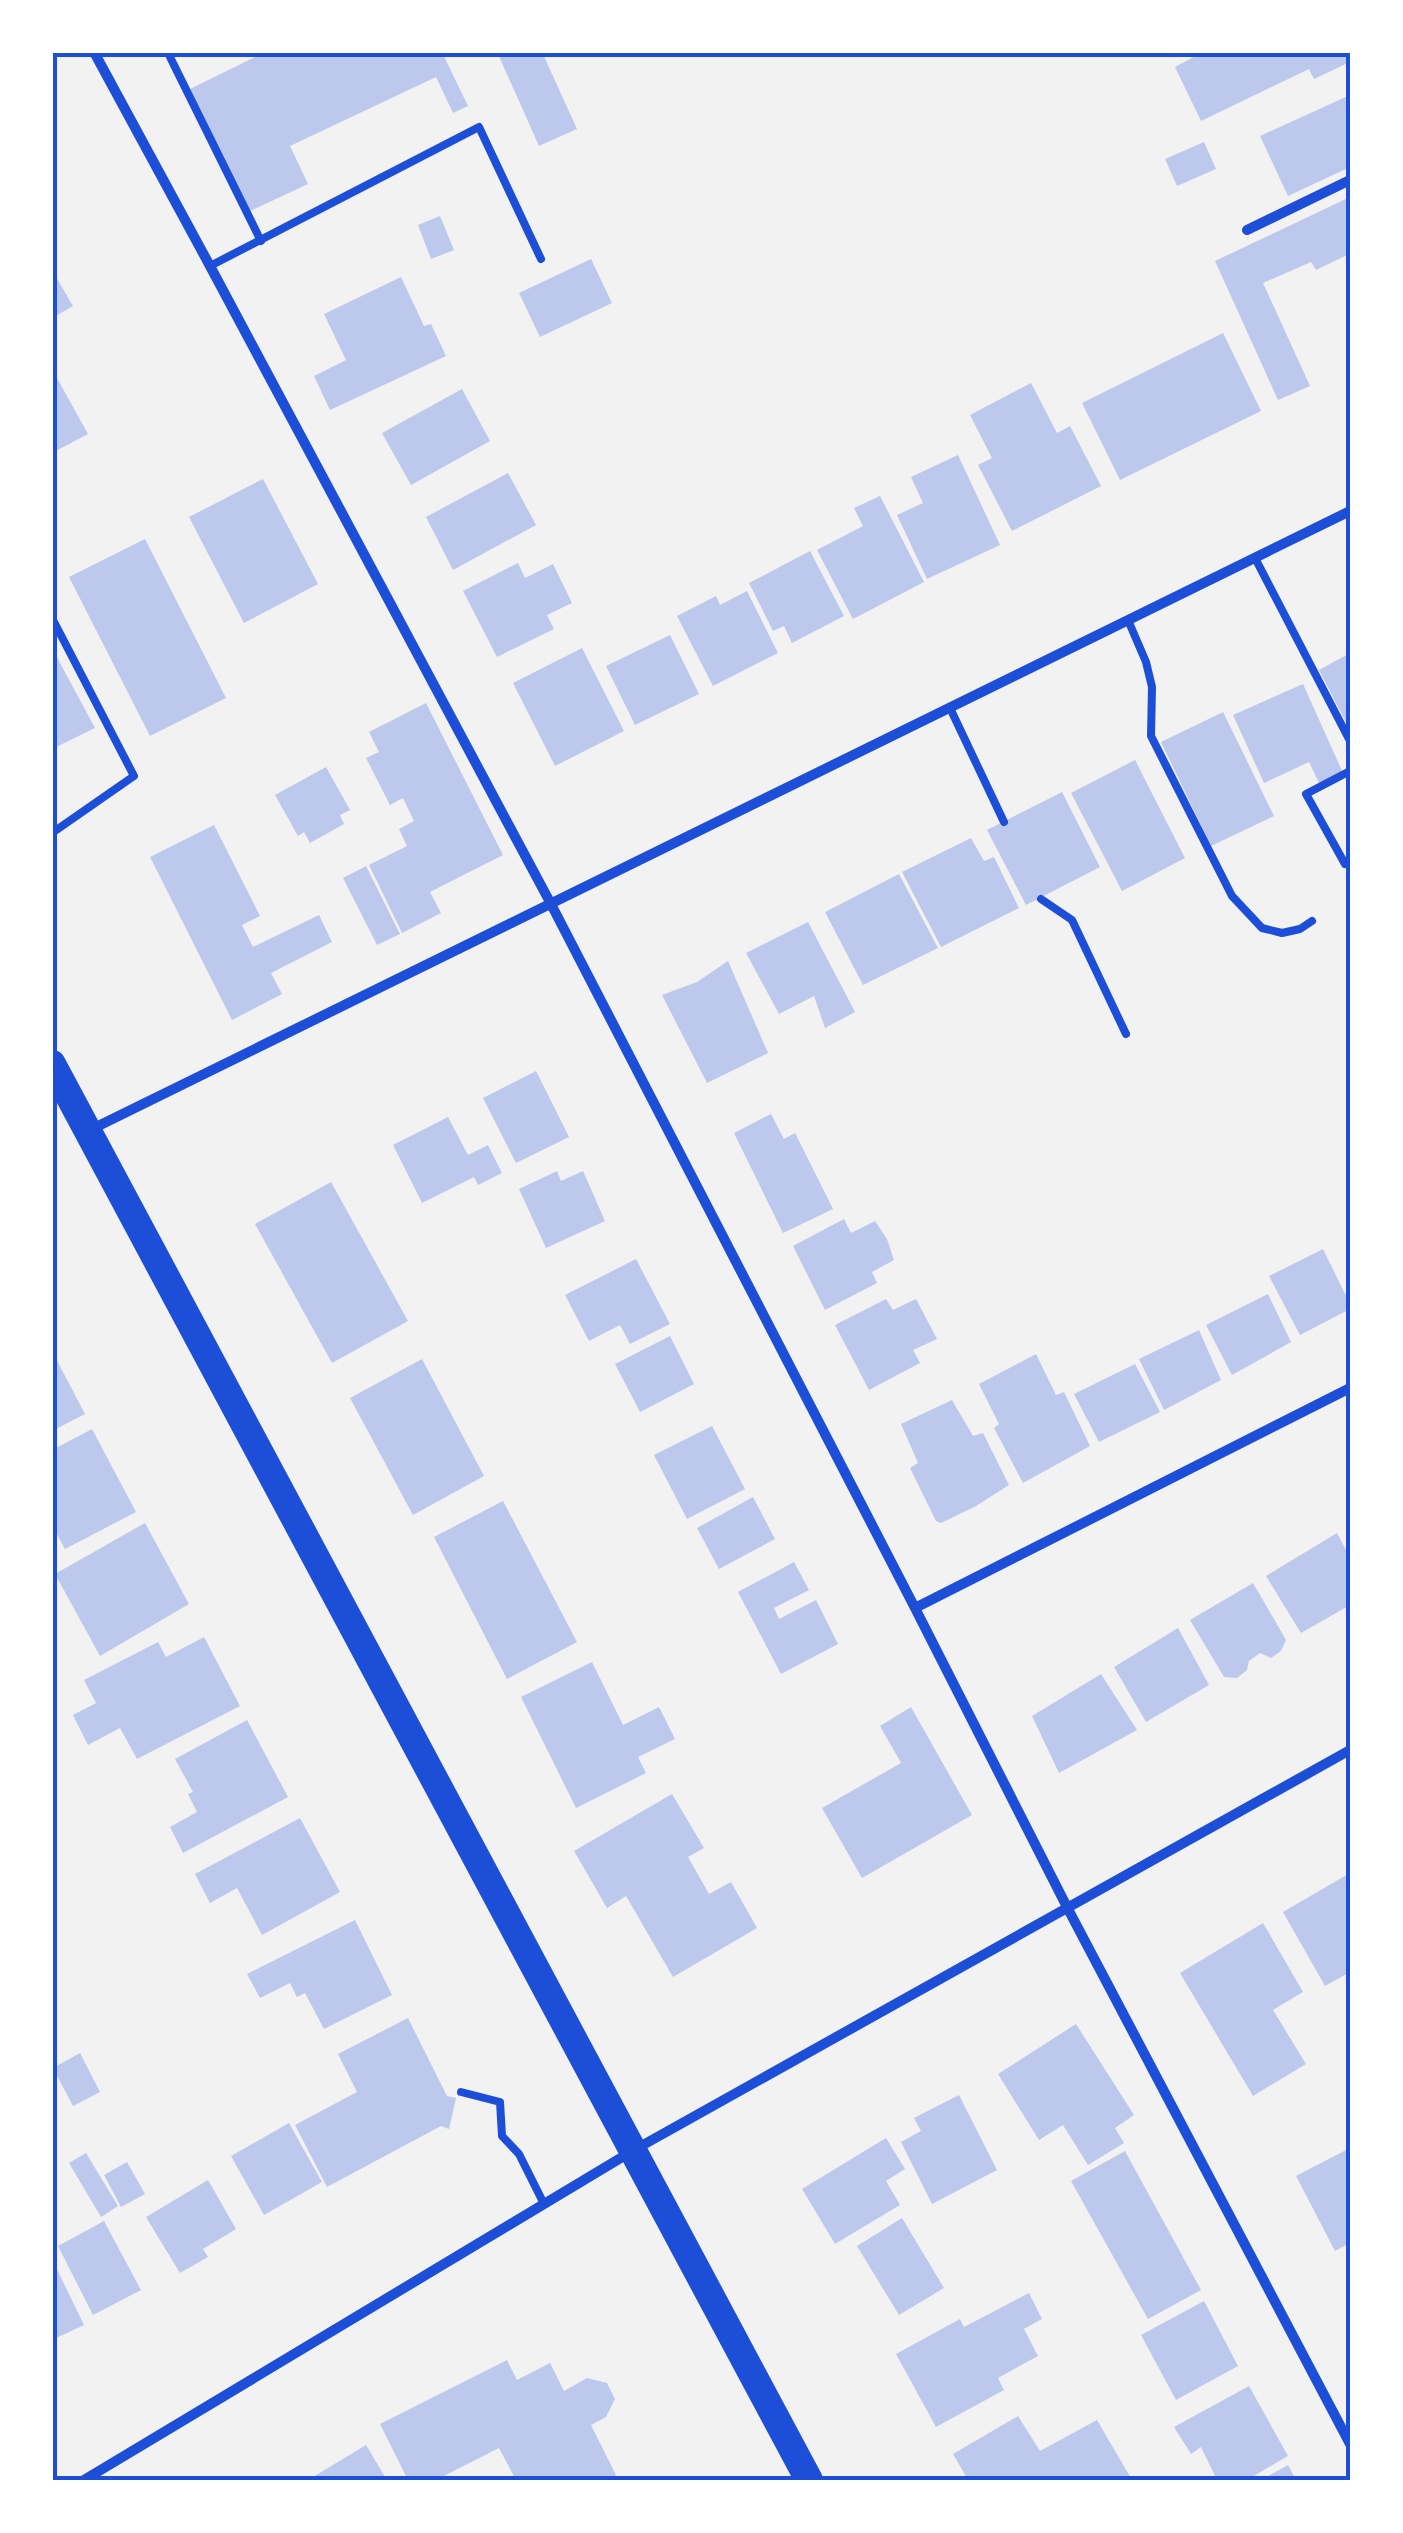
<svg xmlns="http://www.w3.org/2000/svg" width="1403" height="2533" font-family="'Asap Condensed',sans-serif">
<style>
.building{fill:#bdc9ec}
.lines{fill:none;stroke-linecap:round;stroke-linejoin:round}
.service{stroke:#1d4ed8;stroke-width:8}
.minor{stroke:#1d4ed8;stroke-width:10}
.trunk{stroke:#1d4ed8;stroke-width:28}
.neatline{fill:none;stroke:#1d4ed8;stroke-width:4}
</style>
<rect width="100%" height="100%" fill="#f2f2f2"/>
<path class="building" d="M265 52H442L468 106 453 113 436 77 290 146 308 184 248 212 190 89Z
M497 52H542L577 129 539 146Z
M1203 52H1350V62L1314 79 1309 69 1201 121 1175 67Z
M1350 95V167L1288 196 1260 136Z
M1204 142 1216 169 1177 186 1165 159Z
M1350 197V262L1347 255 1316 270 1311 262 1263 283 1310 386 1278 400 1215 261Z
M440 216 454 250 431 259 418 225Z
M591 259 612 303 540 337 519 293Z
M52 270 73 306 52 318Z
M401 277 424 326 431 324 446 356 330 410 314 376 346 360 324 314Z
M1223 333 1261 411 1120 480 1082 403Z
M52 369 88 434 52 453Z
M1031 383 1057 433 1070 426 1101 486 1012 531 978 465 992 458 970 415Z
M462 389 490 441 411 485 382 433Z
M958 455 1000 545 927 579 897 515 923 503 911 477Z
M508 473 536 525 453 570 426 517Z
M263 479 318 584 244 623 189 517Z
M880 496 924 582 853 619 817 550 863 526 854 508Z
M145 539 226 698 150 736 69 577Z
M810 551 844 616 792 643 784 626 773 631 749 583Z
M518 563 525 578 553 564 572 603 547 615 554 629 497 657 463 591Z
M747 591 778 653 713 686 677 616 716 596 720 605Z
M670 635 699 694 635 725 606 666Z
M52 648 95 728 52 749Z
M582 648 624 731 555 766 513 683Z
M1350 653V730L1319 670Z
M1303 684 1343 773 1319 783 1309 762 1264 783 1233 715Z
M426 703 503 855 430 892 441 913 402 933 369 865 407 846 399 829 414 821 403 798 390 805 366 758 379 752 369 732Z
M1223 712 1274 816 1211 846 1161 742Z
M1135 760 1185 858 1122 891 1071 793Z
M326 767 350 810 340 815 344 824 310 843 304 832 298 836 275 795Z
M1062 792 1100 867 1026 905 987 830Z
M214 825 260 916 242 925 253 947 319 915 332 942 271 973 282 994 232 1020 150 857Z
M971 838 984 861 994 857 1019 908 941 947 902 872Z
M366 866 400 934 377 945 343 878Z
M899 874 938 948 863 985 825 912Z
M808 922 855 1012 825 1028 814 996 779 1014 746 953Z
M728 961 768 1053 707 1083 662 995 697 982Z
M536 1071 569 1137 516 1163 483 1098Z
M771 1114 784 1139 795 1133 833 1209 783 1233 734 1133Z
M448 1117 468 1155 488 1145 502 1173 478 1185 474 1177 422 1203 393 1145Z
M557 1171 561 1181 583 1171 605 1221 546 1248 519 1189Z
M331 1182 408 1321 332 1363 255 1224Z
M844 1219 851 1233 875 1221 887 1239 894 1260 872 1272 877 1283 825 1310 793 1246Z
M1323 1249 1350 1304V1309L1300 1335 1269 1276Z
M636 1259 670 1324 630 1344 620 1325 589 1341 565 1295Z
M1268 1294 1291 1342 1232 1375 1206 1325Z
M886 1299 893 1310 916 1299 937 1339 913 1350 920 1363 869 1390 835 1325Z
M1199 1330 1221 1380 1164 1410 1139 1359Z
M670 1336 694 1384 640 1412 615 1364Z
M52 1351 85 1414 52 1431Z
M1036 1354 1056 1395 1064 1392 1090 1446 1023 1483 994 1428 999 1424 979 1384Z
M422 1359 484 1476 413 1515 350 1398Z
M1135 1364 1160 1412 1099 1442 1074 1394Z
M952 1400 973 1436 983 1433 1009 1485 976 1506 941 1523 936 1521 910 1468 918 1463 901 1424Z
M712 1426 745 1489 687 1519 654 1455Z
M92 1429 136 1512 65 1549 52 1525V1450Z
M753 1497 775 1539 719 1569 697 1528Z
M503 1501 577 1642 507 1679 434 1537Z
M145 1523 189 1604 100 1656 55 1574Z
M1337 1533 1350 1558V1605L1301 1633 1266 1576Z
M794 1562 809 1590 774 1608 779 1619 816 1600 838 1644 781 1674 738 1592Z
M1253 1583 1286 1640 1281 1651 1271 1658 1260 1653 1249 1661 1247 1670 1237 1678 1224 1677 1190 1620Z
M1178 1628 1209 1685 1146 1722 1114 1667Z
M204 1637 240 1706 137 1759 120 1728 88 1745 73 1715 96 1703 84 1680 158 1642 166 1657Z
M592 1662 623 1725 659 1707 675 1739 638 1757 646 1773 576 1808 521 1697Z
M1101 1674 1137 1730 1059 1773 1032 1716Z
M911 1707 972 1815 862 1878 822 1808 901 1763 880 1726Z
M247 1720 288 1797 183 1853 170 1827 197 1812 188 1794 193 1792 175 1759Z
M672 1794 704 1848 688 1857 709 1894 731 1882 757 1928 673 1977 626 1896 607 1908 574 1851Z
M300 1818 340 1892 262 1935 237 1888 210 1903 195 1874Z
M1350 1873V1972L1325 1986 1283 1912Z
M355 1920 392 1995 324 2029 305 1993 297 1997 290 1983 260 1998 247 1974Z
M1263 1923 1303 1992 1273 2010 1306 2064 1253 2096 1180 1973Z
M408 2018 447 2096 456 2098 449 2129 441 2126 327 2187 295 2125 357 2092 338 2054Z
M1076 2024 1134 2115 1115 2128 1124 2143 1088 2165 1063 2125 1039 2140 998 2074Z
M80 2053 100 2092 73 2106 53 2068Z
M959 2095 997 2170 932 2204 901 2142 921 2131 914 2118Z
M289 2123 322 2182 264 2215 231 2156Z
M886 2138 905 2169 886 2181 900 2205 835 2244 802 2189Z
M1346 2150 1350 2157V2243L1335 2251 1296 2176Z
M1125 2151 1201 2290 1148 2319 1071 2181Z
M86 2153 118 2206 101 2217 69 2163Z
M127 2162 145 2194 121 2207 104 2175Z
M208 2180 236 2229 203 2249 208 2257 180 2273 146 2217Z
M902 2218 944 2288 899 2315 857 2246Z
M104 2221 141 2290 93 2315 58 2246Z
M52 2259 84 2325 52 2340Z
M1029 2293 1042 2319 1024 2329 1038 2356 998 2378 1004 2390 936 2427 896 2354 960 2319 964 2327Z
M1204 2301 1238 2366 1176 2400 1141 2335Z
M507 2360 517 2380 550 2363 564 2391 587 2378 607 2383 615 2399 606 2417 591 2425 616 2475 606 2480H516L499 2448 436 2480H408L380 2424Z
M1249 2386 1288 2456 1247 2480H1217L1201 2447 1191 2454 1174 2427Z
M1018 2416 1040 2451 1097 2420 1132 2480H968L953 2454Z
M366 2445 387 2480H308Z
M1288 2465 1296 2480H1261Z"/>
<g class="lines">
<path class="service" d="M171 52 170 57 261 241
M210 266 479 127 541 259
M1255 558 1350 741
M52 618 134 776 52 833
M1128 620 1146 662 1152 687 1151 736 1232 896 1262 928 1282 933 1300 929 1312 921
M950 708 1004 822
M1345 864 1306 794 1350 771
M1041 899 1072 920 1126 1034
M461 2092 500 2102 502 2136 519 2154 544 2204"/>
<path class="minor" d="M94 52 210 266 551 904 915 1608 1068 1909 1350 2444
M1247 230 1350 180
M90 1130 1350 511
M915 1608 1350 1388
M84 2480 634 2150 1350 1750"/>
<path class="trunk" d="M52 1064 809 2480"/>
</g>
<rect width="1403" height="2533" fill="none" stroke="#ffffff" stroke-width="110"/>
<rect x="55" y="55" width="1293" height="2423" class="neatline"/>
</svg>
